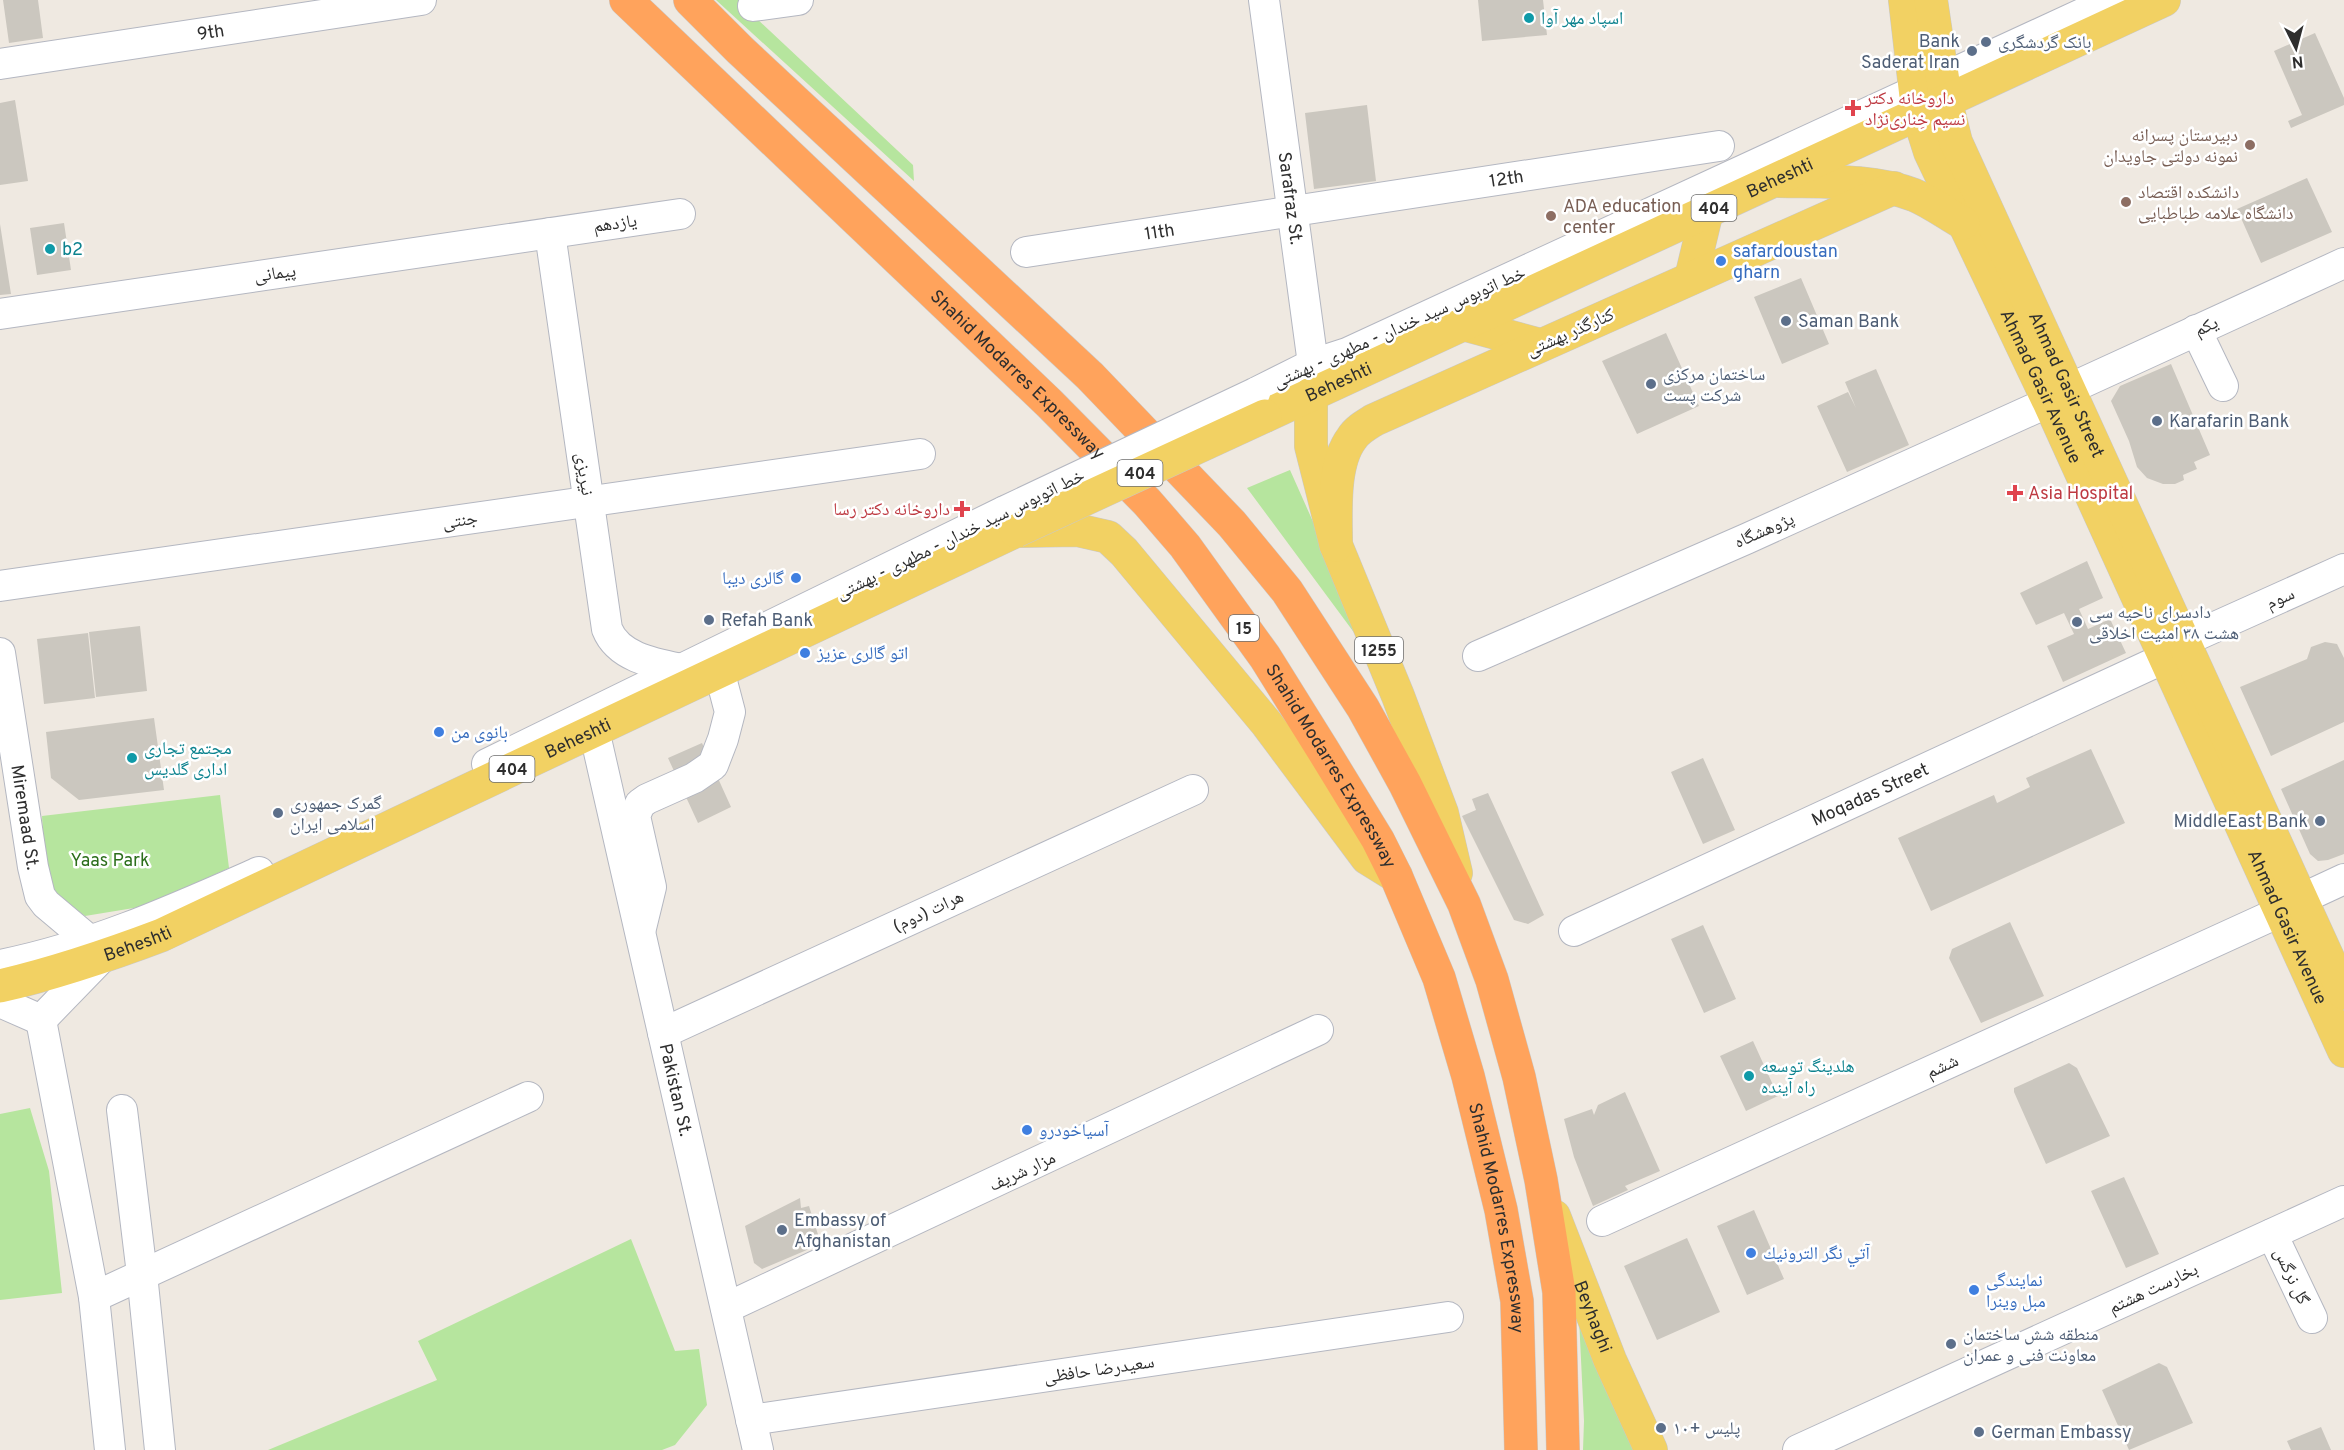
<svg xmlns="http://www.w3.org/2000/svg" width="2344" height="1450" font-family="Overpass,'Noto Naskh Arabic',sans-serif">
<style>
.green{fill:#b6e59e}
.building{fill:#cbc7bf}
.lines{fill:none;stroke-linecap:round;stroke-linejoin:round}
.minor-casing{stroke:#b4b7c1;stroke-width:32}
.major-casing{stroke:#c9c9c9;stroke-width:34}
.highway-casing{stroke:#c9c9c9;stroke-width:34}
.minor{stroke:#fff;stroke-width:30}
.major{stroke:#f2d163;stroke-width:33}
.highway{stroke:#ffa35c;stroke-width:33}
.minor-bridge-casing{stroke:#b4b7c1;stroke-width:32;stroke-linecap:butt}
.major-bridge-casing{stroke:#c9c9c9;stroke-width:34;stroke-linecap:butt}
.minor-bridge{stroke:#fff;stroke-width:30}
.major-bridge{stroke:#f2d163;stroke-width:33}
.culture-dot{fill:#0f9aa8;stroke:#fff;stroke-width:2}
.service-dot{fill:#5c6f8a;stroke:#fff;stroke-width:2}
.health-dot{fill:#e0444e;stroke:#fff;stroke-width:2}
.education-dot{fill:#8d6e63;stroke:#fff;stroke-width:2}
.shop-dot{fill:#3f7fe0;stroke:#fff;stroke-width:2}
.labels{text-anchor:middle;stroke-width:5;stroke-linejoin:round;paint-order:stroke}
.shield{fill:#fff;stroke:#6d6d6d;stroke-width:1.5}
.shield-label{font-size:16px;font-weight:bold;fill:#2e2e2e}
.culture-label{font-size:18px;fill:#0d838f;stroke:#fff;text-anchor:start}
.street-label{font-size:18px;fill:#2e2e2e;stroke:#fff}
.service-label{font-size:18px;fill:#4e5e75;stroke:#fff;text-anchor:start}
.health-label{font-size:18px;fill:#be3a42;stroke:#fff;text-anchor:start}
.education-label{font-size:18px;fill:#785e54;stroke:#fff;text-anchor:start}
.shop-label{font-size:18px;fill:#366cbe;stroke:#fff;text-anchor:start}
.park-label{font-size:18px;fill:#2c6e1b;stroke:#fff}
</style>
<rect width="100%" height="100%" fill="#efe9e1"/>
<path class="green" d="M716 0H740L755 17 913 165 914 181Z
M1290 470 1367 643 1361 642 1247 488Z
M220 795 229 868 146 906 85 916 46 886 42 816Z
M30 1108 49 1171 62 1293 0 1300V1114Z
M631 1239 675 1351 699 1349 707 1405 675 1445 662 1450H268L437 1380 418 1341Z
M1578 1298 1635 1450H1583L1584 1421Z"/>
<path class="building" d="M3 0H38L43 38 9 43Z
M1478 0H1543L1547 35 1482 41Z
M2315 33 2344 98V105L2291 128 2288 121 2302 115 2274 51Z
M15 100 28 181 0 185V103Z
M1367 105 1376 181 1314 189 1305 113Z
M2307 178 2332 232 2261 263 2237 209Z
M64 223 71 270 37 275 30 228Z
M0 224 11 294 0 295Z
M1801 278 1829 344 1782 364 1754 297Z
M1666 333 1699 406 1637 434 1602 361Z
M2171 364 2210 455 2194 462 2197 469 2183 475 2184 480 2175 484H2163L2147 478 2137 467 2129 441 2111 401 2120 386Z
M1876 369 1909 445 1847 472 1817 406 1848 392 1856 408 1845 382Z
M2087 561 2103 598 2079 609 2088 629 2110 619 2126 653 2063 682 2047 646 2074 634 2064 613 2036 625 2020 593Z
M140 626 147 691 96 697 89 632Z
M88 633 95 698 44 704 37 639Z
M2325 642 2337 644 2344 658V722L2271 756 2240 687 2307 659 2311 647Z
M154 718 164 790 79 800 51 778 46 732Z
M702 743 731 807 698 823 668 758Z
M2091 749 2125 823 1931 911 1898 838 1994 795 1997 803 2030 787 2026 778Z
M1703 758 1735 830 1703 844 1671 772Z
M2344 760V854L2328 860 2318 861 2310 854 2281 789Z
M1488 793 1544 915 1528 924 1514 920 1462 816 1476 810 1472 799Z
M2010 922 2044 996 1981 1023 1949 958 1952 949Z
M1703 925 1736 999 1704 1013 1671 939Z
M1753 1041 1778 1096 1746 1111 1720 1056Z
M2069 1063 2077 1068 2110 1136 2046 1164 2014 1092V1088Z
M1625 1092 1660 1171 1625 1186 1628 1190 1593 1206 1574 1157 1564 1119 1592 1109 1594 1115 1598 1105Z
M2124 1177 2159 1254 2126 1268 2091 1191Z
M800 1198 801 1208 809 1206 821 1244 762 1269 754 1263 745 1226Z
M1754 1210 1784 1279 1747 1295 1717 1226Z
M1687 1238 1720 1312 1657 1340 1624 1266Z
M2159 1363 2167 1367 2193 1423 2129 1450 2102 1390Z
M2321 1427 2331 1450H2291L2287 1441Z"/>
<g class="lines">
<defs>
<g id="minor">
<path id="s1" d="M1264 0 1313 364 1312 382"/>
<path d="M753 6 798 0"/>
<path id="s2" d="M0 64 421 0"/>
<path d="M550 233 607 629C619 659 658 664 687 670"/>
<path id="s3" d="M1026 252 1719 146"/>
<path d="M0 314 680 214"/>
<path d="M2196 330 2223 386"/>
<path d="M2069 389 2344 263"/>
<path d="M1255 393 1313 364 1347 353 2112 0"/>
<path d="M0 586 920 454"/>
<path d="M2184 641 2344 569"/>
<path id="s4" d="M0 653 33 867 40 896 46 904 90 941 101 958 41 1020"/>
<path d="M1478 656 1746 539 2049 402"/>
<path id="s5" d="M594 730 758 1450"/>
<path d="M487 764 1005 511"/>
<path d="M2301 899 2344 879"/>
<path d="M641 928 651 887 635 816 640 804 647 799 694 778 713 765 723 739 730 712 719 670"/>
<path id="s6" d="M1574 931 2165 658"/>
<path d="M0 965C91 947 175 909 259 872"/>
<path d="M0 1002 41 1020"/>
<path d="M41 1020 94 1297 528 1097"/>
<path d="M663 1033 1193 790"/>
<path d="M122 1110 142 1274 160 1450"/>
<path d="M1602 1221 2282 911"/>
<path d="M2272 1234 2312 1318"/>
<path d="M94 1297 110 1450"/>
<path d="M726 1308 1318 1030"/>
<path d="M751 1420 1448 1317"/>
<path d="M1798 1450 2344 1201"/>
</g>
<g id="major">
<path id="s7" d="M1905 0 1918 114 1930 152 2049 402 2344 1051"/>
<path id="s8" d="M1931 0 1946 102 1956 142 2344 993"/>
<path d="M1779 181C1823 182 1872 179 1914 195 1931 202 1947 214 1963 223"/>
<path d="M1691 278 1707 211"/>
<path d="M1463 324 1540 345"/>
<path d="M1311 394V446L1336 545 1398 696 1442 813 1456 873"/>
<path id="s9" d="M1265 416 2164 0"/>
<path d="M1336 545C1336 514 1332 464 1352 438 1357 430 1366 425 1374 420L1894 188"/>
<path id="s10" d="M0 986C56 973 109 955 162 935L1016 531 1077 530 1108 537 1124 552 1267 724 1367 858 1396 876"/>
<path id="s11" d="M1554 1216 1610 1360 1651 1450"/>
</g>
<g id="highway">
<path id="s12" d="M626 0 1049 403 1147 502 1185 546 1265 657 1323 750 1378 840 1396 876 1439 978 1468 1076 1501 1210 1517 1301 1521 1450"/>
<path d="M690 0 740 50 1090 376 1232 524 1287 591 1363 708 1405 784 1464 904 1492 980 1519 1077 1541 1180 1559 1292 1563 1450"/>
</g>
</defs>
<use href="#minor" class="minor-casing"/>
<use href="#major" class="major-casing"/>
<use href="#highway" class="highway-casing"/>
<use href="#minor" class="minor"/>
<use href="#major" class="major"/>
<use href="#highway" class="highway"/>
<defs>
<path id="minor-bridge" d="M1005 511 1255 393"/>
<path id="major-bridge" d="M1016 531 1265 416"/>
</defs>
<use href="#minor-bridge" class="minor-bridge-casing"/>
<use href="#major-bridge" class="major-bridge-casing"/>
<use href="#minor-bridge" class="minor-bridge"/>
<use href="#major-bridge" class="major-bridge"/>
</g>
<g class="culture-dot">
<circle cx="1529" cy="18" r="6"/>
<circle cx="50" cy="249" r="6"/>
<circle cx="132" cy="758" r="6"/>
<circle cx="1749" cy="1076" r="6"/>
</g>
<g class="service-dot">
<circle cx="1986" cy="42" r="6"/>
<circle cx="1972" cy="51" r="6"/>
<circle cx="1786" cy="321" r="6"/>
<circle cx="1651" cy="384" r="6"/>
<circle cx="2157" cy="421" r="6"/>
<circle cx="709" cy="620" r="6"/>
<circle cx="2077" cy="622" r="6"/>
<circle cx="278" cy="813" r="6"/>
<circle cx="2320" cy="821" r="6"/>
<circle cx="782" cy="1230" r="6"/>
<circle cx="1951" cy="1344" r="6"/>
<circle cx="1661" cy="1428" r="6"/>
<circle cx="1979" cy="1432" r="6"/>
</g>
<g class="health-dot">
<path d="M1850 99h6v6h6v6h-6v6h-6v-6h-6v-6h6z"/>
<path d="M2012 484h6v6h6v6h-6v6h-6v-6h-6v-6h6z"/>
<path d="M959 500h6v6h6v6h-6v6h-6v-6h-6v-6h6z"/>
</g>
<g class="education-dot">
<circle cx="2250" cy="145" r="6"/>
<circle cx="2126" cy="202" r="6"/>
<circle cx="1551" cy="216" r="6"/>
</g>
<g class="shop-dot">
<circle cx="1721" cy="261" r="6"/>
<circle cx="796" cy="578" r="6"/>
<circle cx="805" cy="653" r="6"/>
<circle cx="439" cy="732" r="6"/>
<circle cx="1027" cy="1130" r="6"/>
<circle cx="1751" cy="1253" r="6"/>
<circle cx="1974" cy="1290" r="6"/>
</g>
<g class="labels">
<g class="shield">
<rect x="1691.5" y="195" width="45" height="26" rx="4.5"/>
<rect x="1117.5" y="460" width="45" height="26" rx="4.5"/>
<rect x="1229" y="615" width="30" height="26" rx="4.5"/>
<rect x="1355" y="637" width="48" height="26" rx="4.5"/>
<rect x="489.5" y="756" width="45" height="26" rx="4.5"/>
</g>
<g class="shield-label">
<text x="1714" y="214">404</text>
<text x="1140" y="479">404</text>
<text x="1244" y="634">15</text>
<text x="1379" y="656">1255</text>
<text x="512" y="775">404</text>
</g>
<g class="culture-label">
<text x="1541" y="24">اسپاد مهر آوا</text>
<text x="62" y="255">b2</text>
<text x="144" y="754">مجتمع تجاری<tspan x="144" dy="21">اداری گلدیس</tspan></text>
<text x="1761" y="1072">هلدینگ توسعه<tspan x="1761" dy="21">راه آینده</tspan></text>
</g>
<g class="street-label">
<text dy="6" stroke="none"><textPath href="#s2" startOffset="213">9th</textPath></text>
<text dy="6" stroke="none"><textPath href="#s9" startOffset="567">Beheshti</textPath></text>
<text dy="6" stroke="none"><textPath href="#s3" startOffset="486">12th</textPath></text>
<text dy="6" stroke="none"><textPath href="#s1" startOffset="200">Sarafraz St.</textPath></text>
<text transform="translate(615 223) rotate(-8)" y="6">یازدهم</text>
<text dy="6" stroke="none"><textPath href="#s3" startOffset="135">11th</textPath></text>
<text transform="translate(275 273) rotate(-8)" y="6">پیمانی</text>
<text transform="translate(2206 326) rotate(-25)" y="6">یکم</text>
<text transform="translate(1399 327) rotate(-24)" y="6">خط اتوبوس سید خندان - مطهری - بهشتی</text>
<text transform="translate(1570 332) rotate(-24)" y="6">کنارگذر بهشتی</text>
<text dy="6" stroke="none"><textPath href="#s12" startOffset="542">Shahid Modarres Expressway</textPath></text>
<text dy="6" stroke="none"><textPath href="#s9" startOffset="81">Beheshti</textPath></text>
<text dy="6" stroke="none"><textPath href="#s8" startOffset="411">Ahmad Gasir Street</textPath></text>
<text dy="6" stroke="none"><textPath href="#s7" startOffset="414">Ahmad Gasir Avenue</textPath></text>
<text transform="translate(585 474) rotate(82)" y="6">نیریزی</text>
<text transform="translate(460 520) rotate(-8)" y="6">جنتی</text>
<text transform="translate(1764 530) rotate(-24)" y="6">پژوهشگاه</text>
<text transform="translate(960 534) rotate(-26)" y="6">خط اتوبوس سید خندان - مطهری - بهشتی</text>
<text transform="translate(2280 598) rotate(-24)" y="6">سوم</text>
<text dy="6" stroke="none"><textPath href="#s10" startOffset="630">Beheshti</textPath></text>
<text dy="6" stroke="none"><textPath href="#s12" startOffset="1046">Shahid Modarres Expressway</textPath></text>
<text dy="6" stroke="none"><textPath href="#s6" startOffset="326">Moqadas Street</textPath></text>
<text dy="6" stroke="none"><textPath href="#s4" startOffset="166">Miremaad St.</textPath></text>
<text transform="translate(928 911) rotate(-25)" y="6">هرات (دوم)</text>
<text dy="6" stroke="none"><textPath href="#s7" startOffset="1008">Ahmad Gasir Avenue</textPath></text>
<text dy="6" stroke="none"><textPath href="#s10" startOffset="144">Beheshti</textPath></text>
<text transform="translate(1942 1066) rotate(-25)" y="6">ششم</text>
<text dy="6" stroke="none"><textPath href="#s5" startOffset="369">Pakistan St.</textPath></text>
<text transform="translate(1022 1171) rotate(-25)" y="6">مزار شریف</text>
<text dy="6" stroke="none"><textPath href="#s12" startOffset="1532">Shahid Modarres Expressway</textPath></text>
<text transform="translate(2292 1276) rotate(65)" y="6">گل نرگس</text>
<text transform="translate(2153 1288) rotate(-25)" y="6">بخارست هشتم</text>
<text dy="6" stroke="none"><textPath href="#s11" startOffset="108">Beyhaghi</textPath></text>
<text transform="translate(1099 1369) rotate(-8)" y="6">سعیدرضا حافظی</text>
</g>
<g class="service-label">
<text x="1960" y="47" text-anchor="end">Bank<tspan x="1960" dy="21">Saderat Iran</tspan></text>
<text x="1998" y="48">بانک گردشگری</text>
<text x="1798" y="327">Saman Bank</text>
<text x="1663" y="380">ساختمان مرکزی<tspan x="1663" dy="21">شرکت پست</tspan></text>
<text x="2169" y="427">Karafarin Bank</text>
<text x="2089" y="618">دادسرای ناحیه سی<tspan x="2089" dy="21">هشت ۳۸ امنیت اخلاقی</tspan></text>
<text x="721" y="626">Refah Bank</text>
<text x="290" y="809">گمرک جمهوری<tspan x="290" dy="21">اسلامی ایران</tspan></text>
<text x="2308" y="827" text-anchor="end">MiddleEast Bank</text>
<text x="794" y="1226">Embassy of<tspan x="794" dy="21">Afghanistan</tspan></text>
<text x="1963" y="1340">منطقه شش ساختمان<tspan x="1963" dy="21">معاونت فنی و عمران</tspan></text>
<text x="1673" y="1434">پلیس +۱٠</text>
<text x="1991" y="1438">German Embassy</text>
</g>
<g class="health-label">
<text x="1865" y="104">داروخانه دکتر<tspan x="1865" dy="21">نسیم خِناری‌نژاد</tspan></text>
<text x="2028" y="499">Asia Hospital</text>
<text x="950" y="515" text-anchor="end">داروخانه دکتر رسا</text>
</g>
<g class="education-label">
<text x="2238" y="141" text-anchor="end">دبيرستان پسرانه<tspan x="2238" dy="21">نمونه دولتی جاويدان</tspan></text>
<text x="2138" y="198">دانشکده اقتصاد<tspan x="2138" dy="21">دانشگاه علامه طباطبایی</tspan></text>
<text x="1563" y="212">ADA education<tspan x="1563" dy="21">center</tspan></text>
</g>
<g class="shop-label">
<text x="1733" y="257">safardoustan<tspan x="1733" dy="21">gharn</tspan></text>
<text x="784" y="584" text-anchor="end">گالری دیبا</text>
<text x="817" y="659">اتو گالری عزیز</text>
<text x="451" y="738">بانوی من</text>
<text x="1039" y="1136">آسیاخودرو</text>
<text x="1763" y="1259">آتي نگر الترونيك</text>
<text x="1986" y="1286">نمایندگی<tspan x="1986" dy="21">مبل وینرا</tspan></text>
</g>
<g class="park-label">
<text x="110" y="866">Yaas Park</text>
</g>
</g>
<g transform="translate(2296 48) rotate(174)" stroke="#ffffff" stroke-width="4.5" paint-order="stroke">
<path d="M0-4.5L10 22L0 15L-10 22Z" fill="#2e2e2e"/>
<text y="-9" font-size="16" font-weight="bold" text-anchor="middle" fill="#2e2e2e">N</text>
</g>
</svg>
